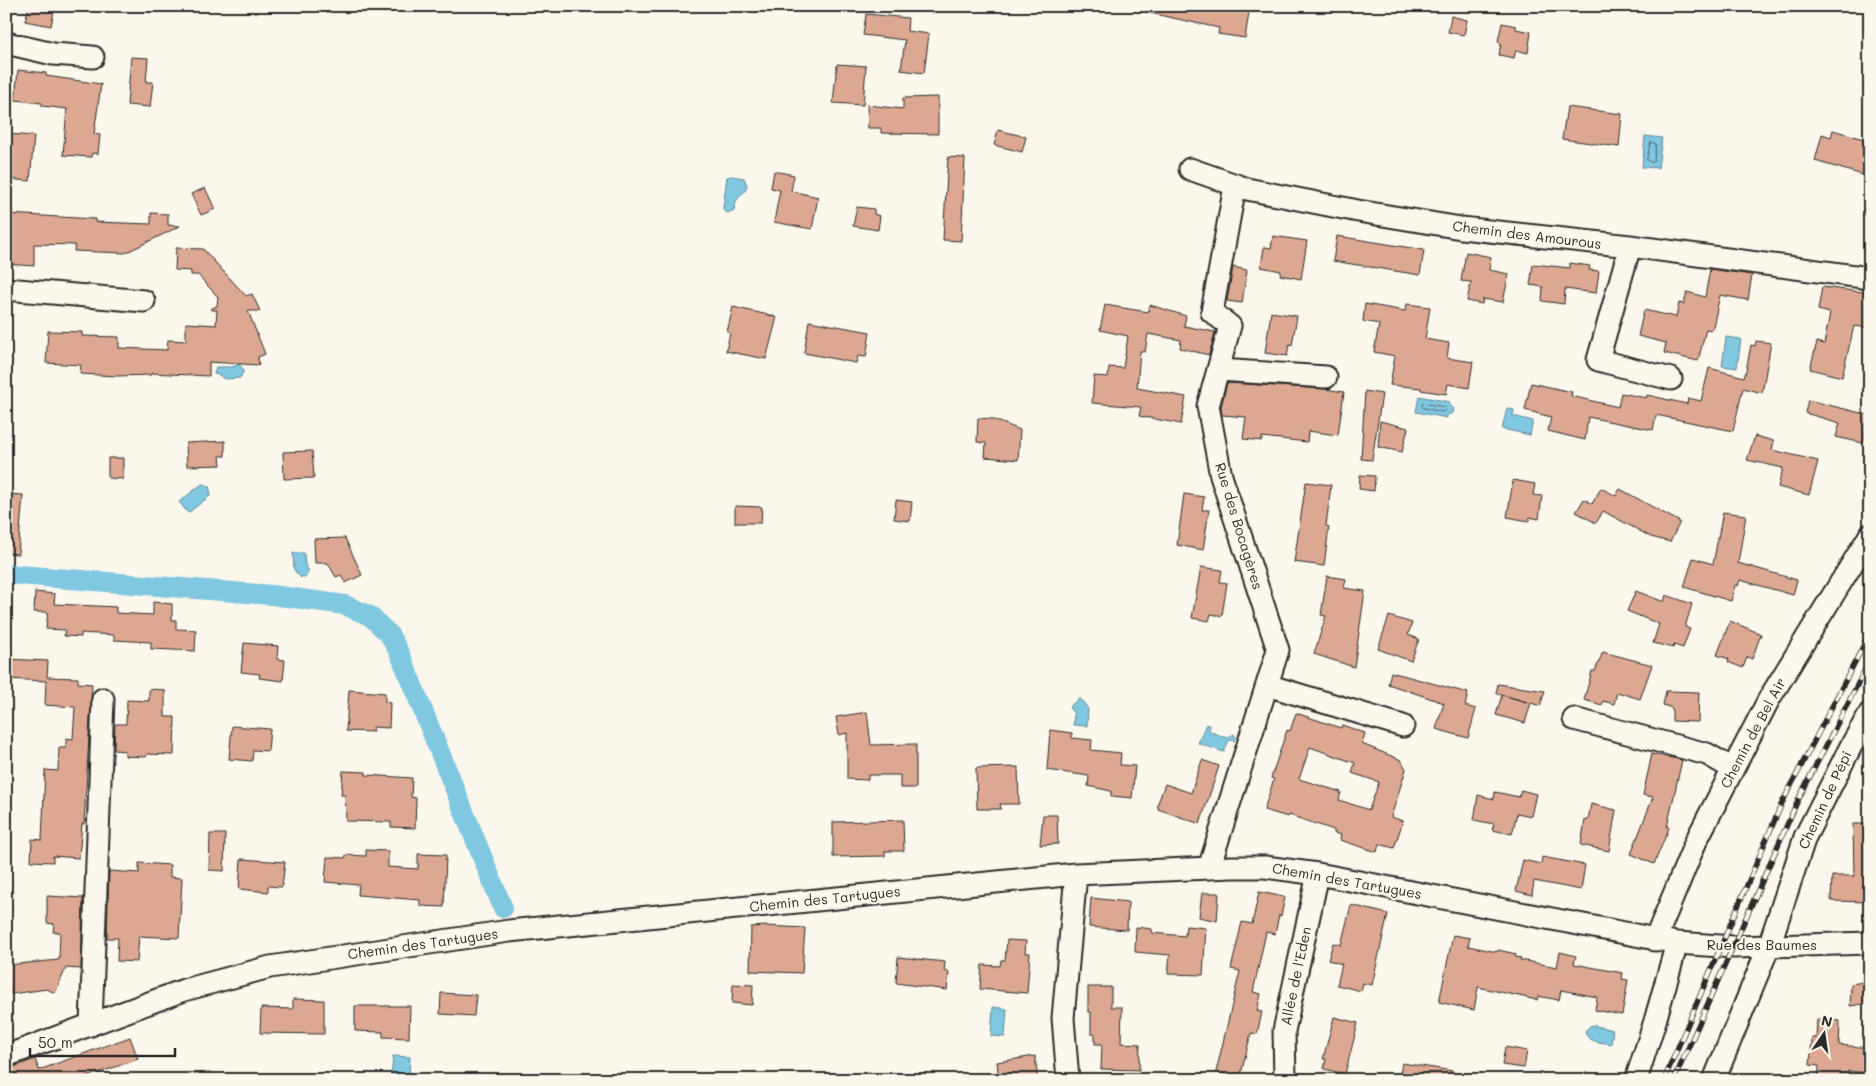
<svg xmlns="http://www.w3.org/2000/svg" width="1876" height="1086" font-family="Mali,sans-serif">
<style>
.water{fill:#80c7e0;stroke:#5e8998}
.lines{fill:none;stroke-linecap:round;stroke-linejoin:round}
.shore{stroke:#4d6973;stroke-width:1}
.canal{stroke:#80c7e0;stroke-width:20}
.building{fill:#dda891;stroke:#2b2b2b;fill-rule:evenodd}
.minor-casing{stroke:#2b2b2b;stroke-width:25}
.minor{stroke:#fbf7ec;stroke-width:21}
.rail-casing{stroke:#2b2b2b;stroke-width:5.5}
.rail{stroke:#fbf7ec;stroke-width:4;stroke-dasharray:11;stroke-linecap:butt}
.labels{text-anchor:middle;stroke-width:4;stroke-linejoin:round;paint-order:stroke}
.street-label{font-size:14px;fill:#2b2b2b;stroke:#fbf7ec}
</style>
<rect width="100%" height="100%" fill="#fbf7ec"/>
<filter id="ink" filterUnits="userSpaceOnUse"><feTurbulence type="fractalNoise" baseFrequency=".02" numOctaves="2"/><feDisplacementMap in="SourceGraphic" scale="10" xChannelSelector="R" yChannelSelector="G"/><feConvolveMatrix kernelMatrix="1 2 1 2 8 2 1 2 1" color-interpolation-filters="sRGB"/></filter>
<g filter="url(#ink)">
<path class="water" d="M1645 136 1662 138 1658 168 1642 167Z
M731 176 744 178 747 185C745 196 736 194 734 210L727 213 723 210V207L727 177Z
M1726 337 1741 339 1737 368 1722 366Z
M239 364 244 370 240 378 224 379 219 375 214 374 216 367H232Z
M1419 396 1450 402 1449 405 1454 409 1453 413 1447 415V418L1416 412Z
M1507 408 1514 410 1513 416 1533 421 1530 435 1502 429Z
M202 484 209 486 211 495 188 513 179 502Z
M293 553H304L305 565 309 571 305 578 303 576 301 578 294 570Z
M1080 698 1088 709 1087 726 1073 725 1074 714 1069 707Z
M1206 724 1210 726 1209 731 1227 738 1234 734 1236 738 1234 741 1229 740 1224 752 1198 743Z
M993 1007 1007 1009 1005 1037 991 1036Z
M1591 1025 1613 1030 1611 1044C1601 1042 1586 1042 1585 1031Z
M393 1056 410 1057 409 1080H391Z"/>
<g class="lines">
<path class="shore" d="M1651 142 1656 144 1654 161 1652 163 1647 160Z
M1423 403 1444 407 1446 410 1442 412 1424 408 1422 406Z"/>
<path class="canal" d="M6 574 272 595 345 605 370 616 389 634 400 654 503 908"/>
</g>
<path class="building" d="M29 6H55L51 26 25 21Z
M1151 6H1250L1245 38 1218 34 1219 28 1150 13Z
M866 14 908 18 907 31 929 34 924 73 901 70 905 40 863 35Z
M1451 16 1467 20 1464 35 1448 32Z
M1502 23 1516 26V29L1531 32 1528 53 1516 50 1514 58 1499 55 1501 43 1498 41Z
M131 57 148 58 146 82H153L150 107 127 105Z
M837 64 866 66 863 105 833 103Z
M18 70 46 73V76L101 84 94 134 100 135 98 154 92 153 91 157 63 155 67 109 42 106V103L15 100Z
M938 97V134L881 133V128H868L867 105 903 109V98Z
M1567 107 1622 114 1619 147 1562 139Z
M998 130 1026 137 1022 152 994 145Z
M1833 130 1870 141V177L1815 161 1822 134 1831 137Z
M8 134 34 136 30 181 6 179Z
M948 157 965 158 961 241 943 240Z
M774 171 794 175 791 191 818 197 812 229 774 222 780 190 771 188Z
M205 188 215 209 201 215 191 194Z
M857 207 874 209V214L880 216 878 230 853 226Z
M151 213 168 214V225L180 226 125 253 74 251 75 245 34 244V266L6 264 7 214 95 219V222L151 224Z
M1273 236 1307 241 1301 279 1280 275 1281 271 1261 267 1264 247 1271 248Z
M1337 236 1424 250 1420 275 1333 261Z
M176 248 203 249 246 296 252 294 260 311H248L265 354 258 357 259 365 209 362V376L151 373V375L117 376 80 374 81 365 46 363 48 331 82 332V336L119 337V348L167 350 168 340 186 341V323L216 325 217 310H211L210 309 217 306 218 297 198 275H191V271L175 270Z
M1466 252 1491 257 1489 270 1509 274 1503 302 1483 299 1482 304 1467 301 1471 282 1461 281Z
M1570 263 1590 266 1589 270 1599 271 1596 293 1565 289 1564 304 1542 301 1543 287 1530 285 1533 264 1570 268Z
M1233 267 1247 270 1242 303 1227 301Z
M1710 269 1752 275 1748 300 1720 295 1713 327 1711 330 1706 329 1698 361 1664 353 1666 343 1638 336 1644 310 1676 317 1679 303 1684 304 1687 292 1705 297Z
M1822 287 1870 293V328L1854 326 1842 377 1810 369 1817 342 1824 344 1830 313 1818 310Z
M1365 304 1405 311 1407 304 1430 307 1425 339 1449 343 1447 358 1473 362 1469 388 1448 384 1446 394 1421 390V388L1390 385 1395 356 1374 352 1379 324 1363 321Z
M1105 305 1148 312 1150 305 1186 316 1184 326 1215 332 1209 355 1180 348 1181 340 1148 334 1145 352 1140 351 1137 388 1186 397 1181 424 1139 416 1141 407 1092 403 1094 376 1108 377 1109 367 1123 368 1128 336 1100 330Z
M733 307 777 317 766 359 726 351 730 333 727 332Z
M1271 312 1297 316 1292 345 1289 344 1287 356 1265 353Z
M809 321 870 332 866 357 858 356 856 363 804 353Z
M1756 341 1771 343 1762 393 1743 388 1733 431 1656 415 1653 430 1588 417 1585 440 1548 431 1551 417 1525 410 1531 383 1572 392 1571 396 1618 407 1621 393 1646 398 1647 395 1687 404 1688 398 1701 401 1709 368 1744 377 1746 371 1751 345 1755 346Z
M1227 383 1325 389 1344 392 1338 435 1308 431 1307 442 1262 437V441L1243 439 1246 417 1222 415 1221 407Z
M1365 391 1382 394 1372 460 1361 459Z
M1808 400 1869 415 1863 443 1836 437 1840 423 1805 413Z
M978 418 992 419 1020 430 1018 460 985 457 986 443 977 442Z
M1380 421 1408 428 1402 452 1378 447Z
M1755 436 1774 441 1772 450 1818 461 1809 495 1778 487 1783 468 1747 460Z
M225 441V456H220L221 465 187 466 186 443Z
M312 451 314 478 284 479 283 452Z
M108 458H123V479L108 478Z
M1360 475 1375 476 1374 491 1359 489Z
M1513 480 1535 484 1533 495 1542 496 1539 519 1530 517 1529 521 1507 517Z
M1306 482 1331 485 1326 526 1329 527 1324 566 1294 562Z
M1601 488 1616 496 1620 489 1680 522 1670 542 1651 537 1603 511 1596 523 1576 512 1584 499 1592 504Z
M6 494 23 495 18 554 6 553Z
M1184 494 1204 497 1202 510H1209L1203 550 1177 545Z
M896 500 912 502 910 521 894 519Z
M735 506 762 507 761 523H735Z
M1723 512 1746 515 1738 563 1797 580 1793 595 1740 580 1738 586 1735 585 1731 601 1684 587 1693 558 1713 564Z
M345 538 362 575 345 583 341 575 336 577 328 563H315L314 539Z
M1201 567 1222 570 1220 582 1227 583 1222 616 1211 614 1209 621 1192 618Z
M1327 576 1346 579 1344 588 1365 591 1354 667 1314 654 1326 616 1321 615Z
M1636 591 1664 602 1666 595 1692 604 1685 627 1690 629 1683 648 1674 645 1673 648 1653 643 1659 624 1627 611Z
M35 592 55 594 54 604 116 607V613L153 615V602L172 604V620H176V629L196 630 195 651 151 649V642L114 640V635L81 633V637L64 636 65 630 46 629 48 612H34Z
M1389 616 1412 623 1408 635 1419 639 1411 661 1378 649Z
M1730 621 1761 634 1752 659 1747 657 1743 668 1728 662 1729 659 1717 655Z
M244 643 278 646 277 659 285 660 283 681 259 678 260 674 241 672Z
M1603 652 1652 665 1640 699 1617 692 1614 704 1603 701 1602 705 1584 700 1592 671H1595Z
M6 659 48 661 47 677 78 678V683L92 684 84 824H82L79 858 53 856V862L31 861 32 839 42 840 45 770 58 771 59 748H66V738L73 739 75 707 45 705 46 681 6 679Z
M1391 672 1468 693 1465 706 1476 709 1468 738 1436 729 1444 703 1388 684Z
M1498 684 1545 691 1540 706 1531 703 1525 723 1496 715 1502 695 1527 702 1496 693Z
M149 689 165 690V717H175L174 755 147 754 146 757 125 756V751L114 750 115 724H126L127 700 149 701Z
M349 690 385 693V702L390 703 389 728 373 727V732L346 731Z
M1666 691 1699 692 1698 722 1672 721V708L1663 705Z
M867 712 871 745 916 744V788H900V775H868V780L847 779V733L839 735 836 717Z
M1296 713 1341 728 1342 725 1365 733 1362 744 1401 760 1406 769 1391 817 1403 821 1394 848 1379 844 1377 852 1340 840 1341 835 1334 833V830L1289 815 1288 817 1264 810 1274 779 1271 778 1287 730 1290 731ZM1310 747 1355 763 1352 773 1379 782 1369 810 1339 800 1341 792 1299 779Z
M232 726 270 729 268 751 253 750 252 761 229 759Z
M1050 730 1072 733V738L1092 740 1091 750 1121 753 1120 765 1135 766 1132 798 1111 796V791L1088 786 1089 776 1047 770Z
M1652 754 1682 760 1667 827 1669 828 1654 864 1631 854 1653 797 1643 795Z
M1202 760 1219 766 1200 824 1158 809V803L1165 784 1191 793Z
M1018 767 1019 804H1000L1001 809H977L976 768Z
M343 771 366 772V775L412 778 411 797 416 798 415 828 391 827V822L346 821 345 795H341Z
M1521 790 1536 794 1531 816 1517 813 1512 834 1492 830 1494 824 1474 820 1478 795 1494 799 1495 792 1519 797Z
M1591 804 1616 810 1609 851 1581 845 1585 820H1588Z
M1043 815H1057L1058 844 1040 845Z
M903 820 904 851H885V856L833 857V822Z
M1853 824H1870V902L1831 901 1832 876H1854Z
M210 834H225L224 871 209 870Z
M366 850 388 851V867L418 869V854L446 855 444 907 420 906V900L358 895 359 885 325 882 327 857 345 858 346 855 366 856Z
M1542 857 1585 865 1581 890 1534 881 1532 895 1516 891 1523 860 1541 864Z
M241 859 285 862 282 887 268 886V892L239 889Z
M139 863 170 865V877L182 878 179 938 139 936 137 962 117 961 118 938H107L109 871 139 873Z
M1259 892 1285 897 1281 916 1279 915 1275 934 1266 932 1253 992 1261 994 1257 1011 1262 1012 1257 1034 1251 1033 1240 1078 1216 1072 1240 971 1231 969 1242 922 1252 924Z
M1202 893H1219L1217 921 1199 917Z
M47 896 83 898 81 969 66 968 55 993 47 989 11 994 7 965 59 960 60 932H53L54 924 47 923Z
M1091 898 1128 902 1127 930 1089 927Z
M1351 905 1388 914 1372 985 1363 983 1361 991 1337 985 1342 964 1328 960 1333 943 1341 945Z
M766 926 805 928 802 973 750 971 751 927Z
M1186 926 1206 928 1203 975 1168 974 1170 955 1135 952 1136 927 1152 929V933L1185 936Z
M1453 935 1470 938 1468 946 1497 952 1498 950 1516 954 1515 957 1521 958 1520 960 1557 967 1560 952 1576 956 1574 964 1623 973 1622 979 1628 980 1622 1015 1595 1010 1597 997 1561 990 1559 1000 1538 996 1537 1000 1478 987 1474 1010 1439 1002Z
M1007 940 1026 941 1025 953H1030L1027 993 980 989 982 965 1000 966 1001 960H1005Z
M898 957 945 962 944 971 949 972 947 990 896 983Z
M1870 981V1003L1850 1006 1851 984Z
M733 984 753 985 752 1005 732 1003Z
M1088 987H1111V1007H1122L1121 1043 1140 1044 1139 1070 1101 1069 1102 1044H1095V1034H1091V1012H1088Z
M441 993 476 995 474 1016 440 1014Z
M293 999 324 1000V1034L260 1033 261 1008 293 1009Z
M355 1006H410L409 1038 383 1037V1032L355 1031Z
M1334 1017 1358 1023 1345 1074 1324 1069 1326 1059H1323Z
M1817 1019 1840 1021 1839 1045 1870 1048V1073L1848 1071V1074H1840V1080H1818L1819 1066 1810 1065 1812 1038H1816Z
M130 1037 138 1059 78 1080H6V1070L35 1059 39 1070Z
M1505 1047 1527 1051 1524 1068 1502 1065Z
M1035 1056 1038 1080H999L997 1062Z
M1402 1063 1453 1071 1452 1080H1399Z"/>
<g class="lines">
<defs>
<path id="minor" d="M6 43 53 54 93 57
M1190 169 1247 189 1358 211 1461 228 1630 246 1870 278
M1630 246 1598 360 1671 379
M6 289 144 301
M1219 370 1326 377
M1267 685 1403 726
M1574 719 1707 754 1733 769
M1209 868 1278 650 1221 476 1208 406 1230 326 1212 312 1235 186
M1655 940 1696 841 1769 699 1870 535
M91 1025 103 699
M6 1056 184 990 270 967 509 931 1076 874 1232 867H1265L1318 874 1677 943 1734 947 1870 943
M1068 1080 1063 1018 1076 874
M1285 1080 1284 1031 1318 874
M1636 1080 1655 1021 1677 943
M1714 1080 1769 946 1805 837 1851 746 1870 713"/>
</defs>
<use href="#minor" class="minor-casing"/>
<use href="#minor" class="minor"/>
<defs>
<path id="rail" d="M1664 1080 1782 803 1870 633
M1674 1080 1798 800 1870 660"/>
</defs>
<use href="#rail" class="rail-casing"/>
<use href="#rail" class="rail"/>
</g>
</g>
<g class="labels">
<g class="street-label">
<text transform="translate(1527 235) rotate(7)" y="5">Chemin des Amourous</text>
<text transform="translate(1239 526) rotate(73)" y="5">Rue des Bocagères</text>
<text transform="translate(1753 733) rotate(-62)" y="5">Chemin de Bel Air</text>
<text transform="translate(1825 800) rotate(-65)" y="5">Chemin de Pépi</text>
<text transform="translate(1347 881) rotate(10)" y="5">Chemin des Tartugues</text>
<text transform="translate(825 899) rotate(-6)" y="5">Chemin des Tartugues</text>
<text transform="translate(423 944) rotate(-8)" y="5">Chemin des Tartugues</text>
<text x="1762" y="950">Rue des Baumes</text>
<text transform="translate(1296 976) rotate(-78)" y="5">Allée de l'Eden</text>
</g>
</g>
<rect width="1876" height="1086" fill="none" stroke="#fbf7ec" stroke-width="25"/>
<rect x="12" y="12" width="1851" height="1061" fill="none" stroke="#2b2b2b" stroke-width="2" filter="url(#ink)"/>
<g transform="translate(1824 1034) rotate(13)" stroke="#fbf7ec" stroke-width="4" paint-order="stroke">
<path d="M0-4L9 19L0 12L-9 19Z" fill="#2b2b2b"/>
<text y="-8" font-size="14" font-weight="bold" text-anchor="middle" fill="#2b2b2b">N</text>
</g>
<path d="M30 1048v8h145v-8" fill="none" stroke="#2b2b2b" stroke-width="2.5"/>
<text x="38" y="1048" font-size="15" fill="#2b2b2b" stroke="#fbf7ec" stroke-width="4" paint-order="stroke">50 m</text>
</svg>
